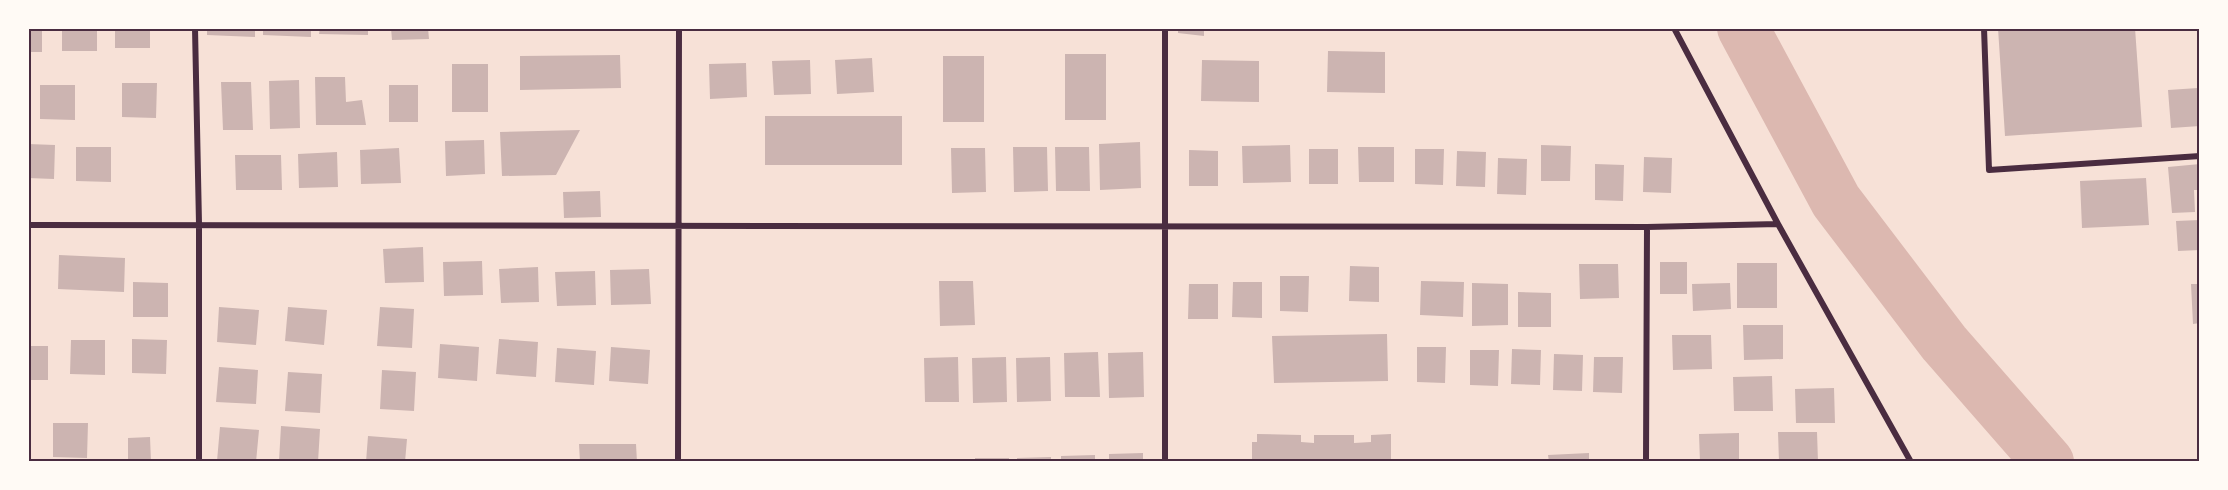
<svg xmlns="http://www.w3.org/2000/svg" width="2228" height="490" font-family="'Exo 2',sans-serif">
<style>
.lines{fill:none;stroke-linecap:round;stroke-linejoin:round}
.river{stroke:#dcb8b0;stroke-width:52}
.building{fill:#ccb4b1}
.minor{stroke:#4a2c40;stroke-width:6}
.neatline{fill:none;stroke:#4a2c40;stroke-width:2}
</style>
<rect width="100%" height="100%" fill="#f7e1d7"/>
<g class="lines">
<path class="river" d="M1743 28 1836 201 1944 343 2048 462"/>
</g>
<path class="building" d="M28 28H42V52H28Z
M62 28H97V51H62Z
M115 28H150V48H115Z
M207 28H255V37L207 35Z
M263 28H311V37L263 35Z
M320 28H368V35L319 34Z
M391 28H428L429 39 392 40Z
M1178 28H1204V36L1178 33Z
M1998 28H2135L2142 127 2005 136Z
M1328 51 1385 52V93L1327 92Z
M1065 54H1106V120H1065Z
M620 55 621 88 520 90V56Z
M943 56H984V122H943Z
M872 58 874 92 837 94 835 60Z
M810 60 811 94 774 95 772 61Z
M1202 60 1259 61V102L1201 101Z
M746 63 747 97 710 99 709 64Z
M452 64H488V112H452Z
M315 77H345L346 102 362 100 366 125H316Z
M299 80 300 128 270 129 269 81Z
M221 82H251L253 130H223Z
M122 83H157L156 118 122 117Z
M40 85H75V120L40 119Z
M389 85H418V122H389Z
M2198 88 2200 126 2171 128 2168 90Z
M765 116H902V165H765Z
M580 130 556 175 502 176 500 132Z
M484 140 485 174 446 176 445 141Z
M1140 142 1141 188 1100 190 1099 144Z
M28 144 55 145 54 179 28 178Z
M1290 145 1291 182 1243 183 1242 146Z
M1541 145 1571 146 1570 181H1541Z
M76 147H111V182L76 181Z
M1013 147H1047L1048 191 1014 192Z
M1055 147H1089L1090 191H1056Z
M1358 147H1394V182H1359Z
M399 148 401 183 361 184 360 150Z
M951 148H985L986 192 952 193Z
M1309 149H1338V184H1309Z
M1415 149H1444L1443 185 1415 184Z
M1189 150 1218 151V186H1189Z
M1457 151 1486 152 1485 187 1456 186Z
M337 152 338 187 299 188 298 154Z
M235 155H281L282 190H236Z
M1644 157 1672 158 1671 193 1643 192Z
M1498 158 1527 159 1526 195 1497 194Z
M1595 164 1624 165 1623 201 1595 200Z
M2200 164V190H2194L2195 212 2172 213 2168 167Z
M2146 178 2149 225 2082 228 2080 181Z
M600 191 601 217 564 218 563 192Z
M2200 220V250L2178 251 2176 221Z
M423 247 424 282 385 283 383 249Z
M59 255 125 258 124 292 58 289Z
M482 261 483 295 444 296 443 262Z
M1660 262H1687V294H1660Z
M1737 263H1777V308H1737Z
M1579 264H1618L1619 298 1580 299Z
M1350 266 1379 267V302L1349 301Z
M538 267 539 302 501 303 499 269Z
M649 269 651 304 611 305 610 270Z
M595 271 596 305 557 306 555 272Z
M1280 276H1309L1308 312 1280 311Z
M939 281H973L975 325 940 326Z
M1421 281 1464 282 1463 317 1420 315Z
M133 282 168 283V317H133Z
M1233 282H1262V318L1232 317Z
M1472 283 1508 284V325L1472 326Z
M1730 283 1731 309 1693 311 1692 284Z
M1189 284H1218V319H1188Z
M2191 284H2200V323L2193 324Z
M1518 292 1551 293V327H1518Z
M219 307 259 310 256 345 217 342Z
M288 307 327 310 324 345 285 341Z
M380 307 414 309 412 348 377 346Z
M1743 325H1783V359L1744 360Z
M1387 334 1388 381 1274 383 1272 336Z
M1672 335H1711L1712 369 1673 370Z
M132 339 167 340 166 374 132 373Z
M499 339 538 342 536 377 496 374Z
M71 340H105V375L70 374Z
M440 344 479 347 477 381 438 378Z
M28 346H48V380H28Z
M611 347 650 350 648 384 609 381Z
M1417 347H1446L1445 383 1417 382Z
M557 348 596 351 594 385 555 382Z
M1512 349 1541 350 1540 385 1511 384Z
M1470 350H1499L1498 386 1470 385Z
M1098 352 1100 397H1065L1064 353Z
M1143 352 1144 397 1109 398 1108 353Z
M1554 354 1583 355 1582 391 1553 390Z
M958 357 959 402H925L924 358Z
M1006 357 1007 402 973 403 972 358Z
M1050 357 1051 401 1017 402 1016 358Z
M1594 357H1623L1622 393 1593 392Z
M219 367 258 370 256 404 216 402Z
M382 370 416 372 414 411 380 409Z
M288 372 322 374 320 413 285 411Z
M1772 376 1773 411H1734L1733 377Z
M1834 388 1835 423H1796L1795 389Z
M53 423H88L87 458 53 457Z
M281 426 320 429 318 462 279 461Z
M220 427 259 430 256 462 217 461Z
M1778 432H1817L1818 462H1779Z
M1739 433V462H1700L1699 434Z
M1257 434 1301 435V442L1314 443V435H1354V443L1371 442V435L1391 434V462H1252V442H1257Z
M368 436 407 439 405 462H366Z
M150 437 151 462H128V438Z
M579 444H636L637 462H580Z
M1143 453V462H1109V454Z
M1589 453V462H1549L1548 455Z
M1095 455V462H1061V456Z
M1051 457V462H1017V458Z
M975 458H1009V462H975Z"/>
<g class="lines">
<path class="minor" d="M195 28 199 224V462
M1674 28 1778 224 1911 462
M1984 28 1989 170 2200 156
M28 225 1647 227 1778 224
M678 462 679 28
M1165 462V28
M1646 462 1647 227"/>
</g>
<rect width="2228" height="490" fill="none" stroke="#fffaf5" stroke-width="60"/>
<rect x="30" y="30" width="2168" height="430" class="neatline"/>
</svg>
